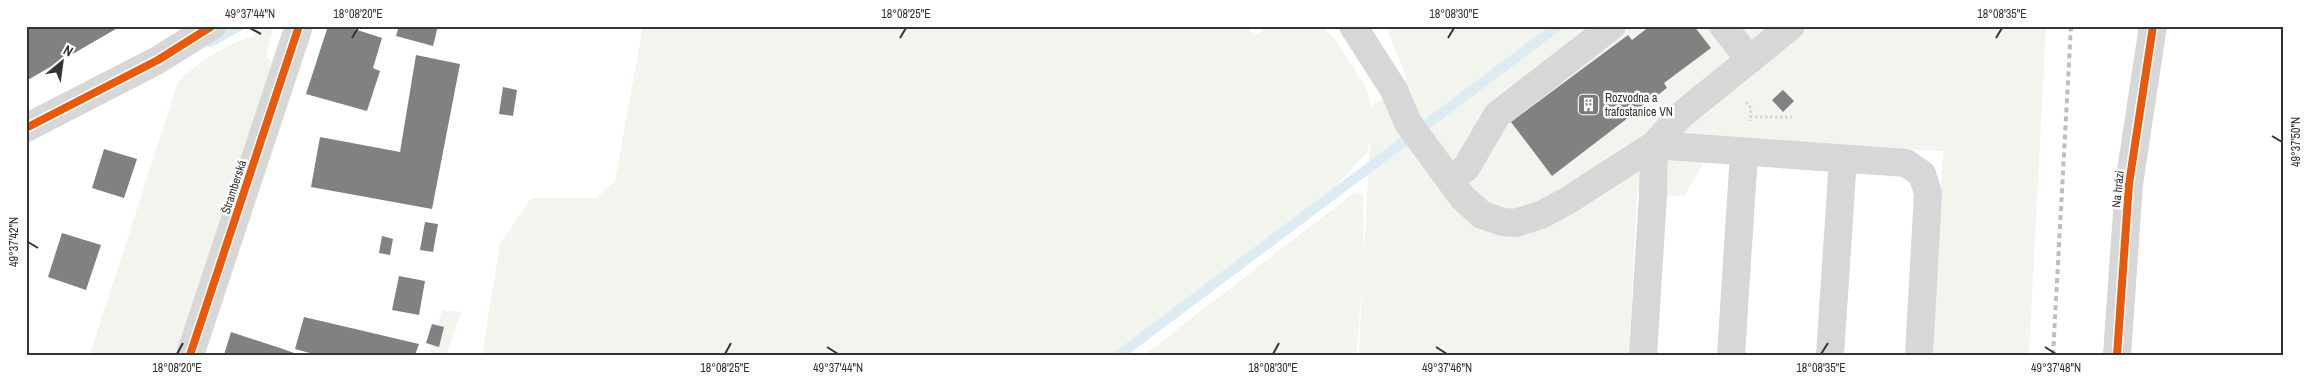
<svg xmlns="http://www.w3.org/2000/svg" width="2310" height="381" font-family="'Archivo Narrow',sans-serif">
<style>
.green{fill:#f1f5ed}
.lines{fill:none;stroke-linecap:round;stroke-linejoin:round}
.stream{stroke:#ddebf3;stroke-width:10}
.building{fill:#818181}
.path{stroke:#d6d6d6;stroke-width:3;stroke-dasharray:2.5 2.5;stroke-linecap:butt}
.minor{stroke:#d7d7d7;stroke-width:28}
.rail{stroke:#bebebe;stroke-width:4;stroke-dasharray:5 4;stroke-linecap:butt}
.cycleway-casing{stroke:#fff;stroke-width:11}
.cycleway{stroke:#e8590c;stroke-width:8}
.ticks{fill:none;stroke:#333;stroke-width:2}
.labels{text-anchor:middle;stroke-width:5;stroke-linejoin:round;paint-order:stroke}
.poi-label{font-size:12px;fill:#333;stroke:#fff;text-anchor:start}
.street-label{font-size:12px;fill:#333;stroke:#fff}
.neatline{fill:none;stroke:#333;stroke-width:2}
.ticks-label{font-size:12px;text-anchor:middle;fill:#333}
</style>
<rect width="100%" height="100%" fill="#fff"/>
<path class="green" d="M256 26H274L266 56 272 62 249 144 178 355H90L178 82C201 60 223 46 253 36Z
M643 26H1246L1255 36 1263 30 1261 26H1322L1337 42 1366 88 1372 109 1373 104 1379 102 1407 79 1386 26H1650L1632 40 1627 35 1512 122 1552 175 1667 89 1664 83 1694 26H2046L2029 355H1933L1943 151 1749 141 1705 161 1684 196 1637 194 1629 355H1359L1362 286 1356 355H1144L1355 192 1361 193 1363 198 1364 255 1370 140 1367 152 1334 188 1115 355H482L500 244 531 198H596L615 181Z
M442 310 461 312 446 355H429Z"/>
<g class="lines">
<path class="stream" d="M210 42 239 26
M1119 355 1558 26"/>
</g>
<path class="building" d="M30 26H121L26 81V29Z
M328 26H345L382 38 373 68 380 71 367 111 306 94Z
M399 26H438L433 46 396 36Z
M1650 26H1694L1711 48 1664 83 1667 88 1552 176 1511 122 1628 35 1632 40Z
M416 55 460 64 432 209 311 187 320 137 400 152Z
M503 87 517 90 513 116 499 114Z
M1783 90 1794 101 1783 112 1772 100Z
M104 149 137 159 124 198 92 188Z
M425 222 438 224 433 252 420 250Z
M62 233 101 245 86 290 48 277Z
M382 236 393 239 390 255 379 253Z
M399 276 425 281 419 315 392 310Z
M304 317 419 344 415 355H317L295 349Z
M432 324 444 327 439 347 426 343Z
M231 332 283 349 294 353 293 355H224Z"/>
<g class="lines">
<path class="path" d="M1746 102 1751 108 1750 121
M1750 117H1792"/>
<path class="minor" d="M1353 26 1394 90 1408 123 1463 198 1482 215 1503 222 1515 223 1541 215 1567 201 1654 145 1680 116 1791 26
M1723 26 1750 60
M26 128 158 60 212 26
M1450 179 1466 168 1497 115 1612 26
M190 355 299 26
M1643 355 1653 195 1654 145 1906 163 1922 174 1928 193 1919 355
M1731 355 1744 153
M1830 355 1843 159
M2117 355 2129 184 2153 26"/>
<path class="rail" d="M2053 355 2071 26"/>
<defs>
<path id="cycleway" d="M26 128 158 60 212 26
M190 355 299 26
M2117 355 2129 184 2153 26"/>
</defs>
<use href="#cycleway" class="cycleway-casing"/>
<use href="#cycleway" class="cycleway"/>
</g>
<path class="ticks" d="M250 28 261 34M352 38 358 28M900 38 906 28M1448 38 1454 28M1996 38 2002 28M2272 136 2282 142M28 242 38 248M827 347 838 354M1436 347 1447 354M2045 347 2056 354M177 354 183 343M725 354 731 343M1273 354 1279 343M1821 354 1828 343"/>
<defs>
<symbol id="building-square" viewBox="-11 -11 22 22"><rect x="-9" y="-9" width="18" height="18" rx="4" fill="#7a7a7a" stroke="#fff"/><path d="M-4-6H4V6H1V3H-1V6H-4ZM-2.5-4.3h1.7v1.8h-1.7ZM.8-4.3h1.7v1.8H.8ZM-2.5-1h1.7V.8h-1.7ZM.8-1h1.7V.8H.8Z" fill="#fff"/></symbol>
</defs>
<g fill-rule="evenodd">
<use href="#building-square" x="1576" y="92" width="25" height="25"/>
</g>
<g class="labels">
<g class="poi-label">
<text x="1605" y="102">Rozvodna a<tspan x="1605" dy="14">trafostanice VN</tspan></text>
</g>
<g class="street-label">
<text transform="translate(234 187) rotate(-72)" y="4">Štramberská</text>
<text transform="translate(2118 189) rotate(-84)" y="4">Na hrázi</text>
</g>
</g>
<rect width="2310" height="381" fill="none" stroke="#ffffff" stroke-width="55"/>
<g transform="translate(62 62) rotate(29)" stroke="#ffffff" stroke-width="4" paint-order="stroke">
<path d="M0-4L9 19L0 12L-9 19Z" fill="#333333"/>
<text y="-8" font-size="14" font-weight="bold" text-anchor="middle" fill="#333333">N</text>
</g>
<rect x="28" y="28" width="2254" height="326" class="neatline"/>
<g class="ticks-label">
<text x="250" y="18">49°37'44"N</text>
<text x="358" y="18">18°08'20"E</text>
<text x="906" y="18">18°08'25"E</text>
<text x="1454" y="18">18°08'30"E</text>
<text x="2002" y="18">18°08'35"E</text>
<text transform="translate(2296 142) rotate(-90)" y="4">49°37'50"N</text>
<text transform="translate(14 242) rotate(-90)" y="4">49°37'42"N</text>
<text x="177" y="372">18°08'20"E</text>
<text x="725" y="372">18°08'25"E</text>
<text x="838" y="372">49°37'44"N</text>
<text x="1273" y="372">18°08'30"E</text>
<text x="1447" y="372">49°37'46"N</text>
<text x="1821" y="372">18°08'35"E</text>
<text x="2056" y="372">49°37'48"N</text>
</g>
</svg>
